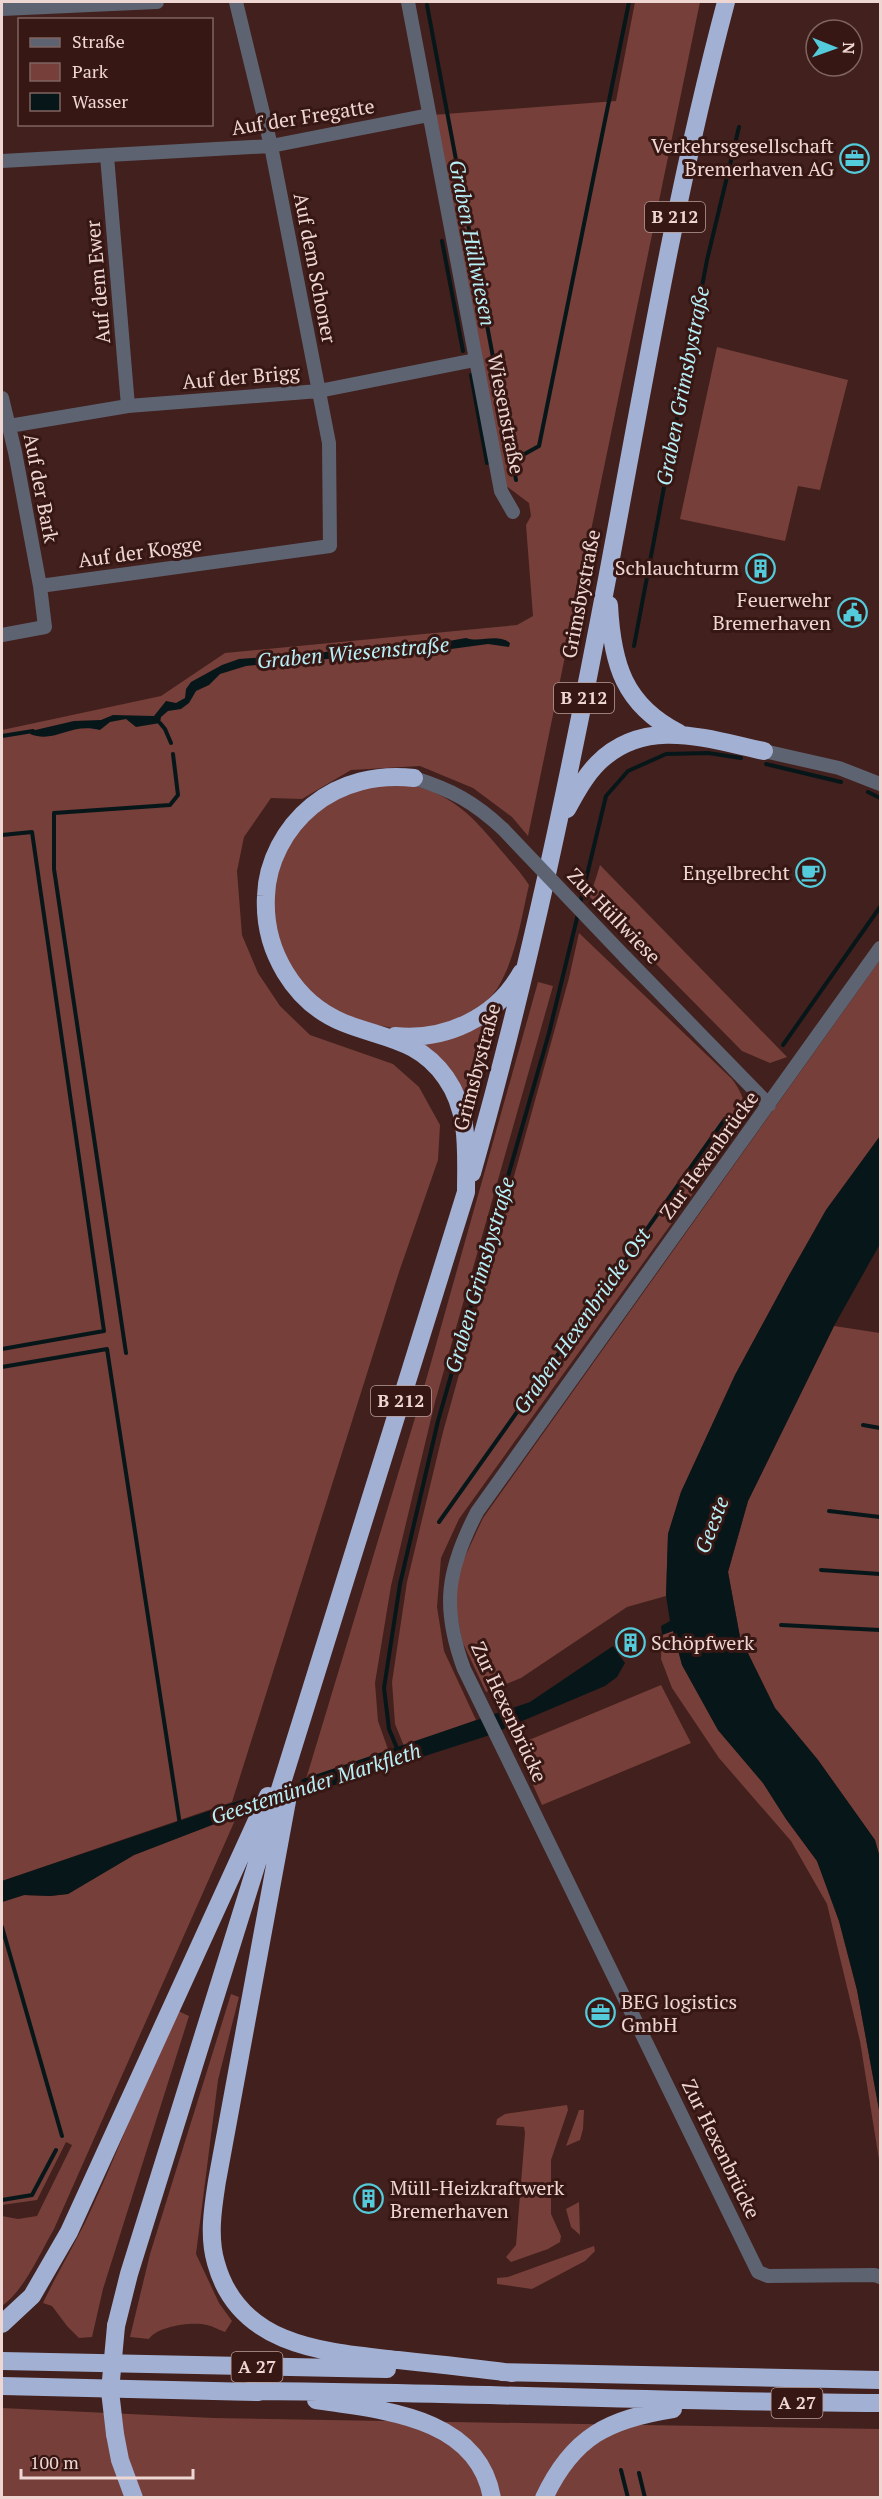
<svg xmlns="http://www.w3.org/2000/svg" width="882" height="2499" font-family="'PT Serif',serif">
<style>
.green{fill:#763f39}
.water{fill:#071719}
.pier{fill:#42201d}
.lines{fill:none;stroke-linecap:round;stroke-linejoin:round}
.stream{stroke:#071719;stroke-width:4}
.street{stroke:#5d6371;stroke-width:14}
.highway{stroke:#a2b0d3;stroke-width:18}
.street-bridge{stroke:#5d6371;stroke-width:14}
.highway-bridge{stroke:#a2b0d3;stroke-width:18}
.labels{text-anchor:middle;stroke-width:6;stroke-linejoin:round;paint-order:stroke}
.shield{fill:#371713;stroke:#b79d99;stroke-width:1.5}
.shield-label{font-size:18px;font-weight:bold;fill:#eed7d3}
.street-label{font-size:20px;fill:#eed7d3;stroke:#371713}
.poi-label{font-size:20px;fill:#eed7d3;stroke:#371713;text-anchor:end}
.water-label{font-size:21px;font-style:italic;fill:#b8f0f8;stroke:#371713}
</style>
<rect width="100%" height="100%" fill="#42201d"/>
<path class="green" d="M635 2H700L528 836 512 817 473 788 420 766 351 770 302 799 271 798 244 837 237 871 242 935 258 973 280 1006 310 1035 393 1064 419 1087 440 1125 438 1160 399 1272 232 1802 2 1881V730L161 696 225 653 517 625 533 616 526 525 531 516 529 503 505 485 432 115 616 101Z
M717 347 848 380 820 490 798 486 785 541 680 519Z
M400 782C450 793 467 810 499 848 509 860 521 872 529 885 521 919 516 958 497 989 486 1005 461 1023 442 1027 400 1037 327 1018 299 984 287 969 281 953 277 934 275 925 271 913 271 903 269 861 299 819 333 798 346 790 383 785 400 782Z
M600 865 787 1057 770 1063 742 1051 590 897Z
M579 933 732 1079C746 1098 748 1110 738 1131L459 1519 441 1558 437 1607 444 1651 476 1720 404 1746 395 1724 392 1682 407 1582 443 1432 569 978Z
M880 960V1136L826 1210 787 1279 735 1375 681 1492 668 1534 666 1596 627 1607 521 1678 486 1692 462 1641 456 1608 457 1574 483 1518Z
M538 982 553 986 435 1402 391 1586 375 1683 378 1721 389 1752 306 1779 421 1398Z
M501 1003 471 1127 416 1043Z
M834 1326 880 1333V1858L875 1840 818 1760 775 1708 740 1637 728 1572 748 1501Z
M673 1631 682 1665 718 1730 763 1783 786 1819 817 1861 839 1921 857 1990 880 2115V2166L860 2041 827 1904 791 1841 719 1758 672 1688 661 1659 662 1635Z
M661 1685 691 1743 542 1805 518 1751 529 1740Z
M236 1818 54 2229C39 2255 25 2289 2 2306V2216L18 2219 37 2216 72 2145 66 2142 37 2200 2 2205V1902L24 1895 50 1896 68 1894 134 1855 217 1823Z
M231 1994 239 1997 218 2080 196 2254 219 2303 232 2321 225 2332C219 2330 213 2326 207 2325 193 2321 157 2326 149 2339L130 2337 150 2254Z
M178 2011 189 2016 103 2289 92 2337 79 2338 67 2326 52 2306 43 2303C59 2269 80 2236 95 2201 124 2138 147 2073 178 2011Z
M567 2105 568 2110 551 2160V2214L561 2236 560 2242 548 2249 511 2262 506 2257 516 2245 525 2133 524 2127 496 2125 497 2119 505 2114Z
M579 2110H584L583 2129 580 2140 566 2146Z
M579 2202 580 2235 571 2227 566 2209Z
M594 2246 595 2251 585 2261 532 2289 497 2284V2278L508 2277Z
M2 2408 214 2418 880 2429V2497H2Z"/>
<path class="water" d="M466 638C481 643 497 633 510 643L509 647 488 644 429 652 421 650 387 655H355L292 664 274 663 246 666 220 674 209 685 196 691 189 703 181 709 168 711 161 717 160 723 136 727 126 719 110 722 100 730C70 722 55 744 30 734L31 731 74 721 101 720 113 715 154 716 166 701 176 703 185 698 186 689 191 682 222 665 239 659 283 656 296 657 337 650 352 652 392 646 426 645Z
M880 1136V1244L834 1326 748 1501 728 1572 740 1637 775 1708 818 1760 875 1840 880 1858V2115L857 1990 839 1921 817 1861 786 1819 763 1783 718 1730 682 1665 673 1631 662 1635 661 1626 670 1621 666 1596 668 1534 681 1492 735 1375 787 1279 826 1210Z
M613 1646 625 1663 617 1677 605 1686 487 1736 217 1823 134 1855 68 1894 50 1896 24 1895 2 1902V1881L530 1702Z"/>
<path class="pier" d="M302 1777 297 1800 237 1821 247 1796Z"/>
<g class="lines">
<path class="stream" d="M427 5 516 480
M442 241 463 351
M471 375 487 463
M512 461 539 446 629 2
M634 646 707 260 739 127
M160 723 165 729 171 743
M2 736 33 731
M766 764 841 782
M868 792 880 798
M2 835 32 832 104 1331 2 1349
M580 904 606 796 628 771 666 754 708 753 741 758
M783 1045 880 907
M126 1353 54 869V813L170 805 178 795 173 754
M2 1367 107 1349 180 1825
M863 1425 880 1428
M829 1511 880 1517
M439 1522 725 1119
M821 1570 880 1574
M781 1625 880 1630
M399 1753 389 1729 384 1688 400 1584 438 1421 549 1033 578 914
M2 1927 62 2136
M2 2200 32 2195 56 2150
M621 2470 628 2498
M639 2473 645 2498"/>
<path class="street" d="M408 2 501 491 513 512
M2 9 157 2
M107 156 128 406
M2 161 271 146 429 115
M2 398 15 452 40 586
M9 426 128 406 319 391 475 360
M2 635 45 627 40 586 330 546 329 443 271 146 236 2
M764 751 839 768 880 784
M414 778C452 790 474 802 503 829
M880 948 477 1512C447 1570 441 1607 464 1669L758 2272 768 2276 875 2275 880 2277
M625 957 769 1105"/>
<path class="highway" d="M609 605C612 664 624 705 679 733
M567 809C576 793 585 776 598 763 645 716 707 739 764 751
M395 1036C445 1041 496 1018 521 973
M472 1173C528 976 570 775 608 574 644 382 676 190 726 2
M287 1801 217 2181C213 2207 208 2236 216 2263 239 2347 325 2352 398 2360 436 2364 474 2368 512 2373
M2 2324 32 2296 69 2232 268 1796
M116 2326 129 2274 466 1192C466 1153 470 1112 446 1078 419 1039 384 1039 344 1023 294 1003 263 950 266 896 267 862 285 828 312 806 341 782 378 774 414 778
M2 2361 387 2369
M501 2372 880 2380
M2 2386 259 2392
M248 2391C459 2392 669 2402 880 2403
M316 2400C381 2410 478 2416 492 2498
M115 2434 120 2460 134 2498
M544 2498C573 2436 609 2419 673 2409"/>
<path class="street-bridge" d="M503 829 625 957"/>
<path class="highway-bridge" d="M115 2434 110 2391 116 2326"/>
</g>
<defs>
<symbol id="office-ring" viewBox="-11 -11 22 22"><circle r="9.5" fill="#371713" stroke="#53cbdb" stroke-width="1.5"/><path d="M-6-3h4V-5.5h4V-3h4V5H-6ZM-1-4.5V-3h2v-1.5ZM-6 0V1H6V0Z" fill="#53cbdb"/></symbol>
<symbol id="building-ring" viewBox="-11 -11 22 22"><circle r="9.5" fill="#371713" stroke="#53cbdb" stroke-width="1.5"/><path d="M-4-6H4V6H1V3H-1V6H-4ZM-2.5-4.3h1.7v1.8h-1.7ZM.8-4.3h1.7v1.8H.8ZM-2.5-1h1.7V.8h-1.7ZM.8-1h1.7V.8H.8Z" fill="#53cbdb"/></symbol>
<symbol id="civic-ring" viewBox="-11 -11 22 22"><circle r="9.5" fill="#371713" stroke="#53cbdb" stroke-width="1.5"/><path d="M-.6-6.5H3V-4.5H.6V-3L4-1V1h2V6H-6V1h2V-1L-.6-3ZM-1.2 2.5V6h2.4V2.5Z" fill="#53cbdb"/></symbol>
<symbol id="cafe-ring" viewBox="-11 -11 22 22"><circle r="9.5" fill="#371713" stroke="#53cbdb" stroke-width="1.5"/><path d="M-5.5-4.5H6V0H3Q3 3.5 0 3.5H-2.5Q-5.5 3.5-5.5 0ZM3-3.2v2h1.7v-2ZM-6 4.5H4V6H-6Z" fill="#53cbdb"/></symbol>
</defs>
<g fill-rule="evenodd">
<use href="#office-ring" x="838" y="142" width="33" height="33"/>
<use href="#building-ring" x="744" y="552" width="33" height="33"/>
<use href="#civic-ring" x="836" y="596" width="33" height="33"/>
<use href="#cafe-ring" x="794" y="856" width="33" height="33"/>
<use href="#building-ring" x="614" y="1626" width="33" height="33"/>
<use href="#office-ring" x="584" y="1996" width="33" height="33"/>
<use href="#building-ring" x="352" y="2182" width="33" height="33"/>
</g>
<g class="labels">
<g class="shield">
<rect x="645" y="202" width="60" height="30" rx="4.5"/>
<rect x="554" y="683" width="60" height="30" rx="4.5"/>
<rect x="371" y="1386" width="60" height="30" rx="4.5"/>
<rect x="231.5" y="2352" width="51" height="30" rx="4.5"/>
<rect x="771.5" y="2388" width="51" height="30" rx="4.5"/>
</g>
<g class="shield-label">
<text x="675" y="223">B 212</text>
<text x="584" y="704">B 212</text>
<text x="401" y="1407">B 212</text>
<text x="257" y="2373">A 27</text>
<text x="797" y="2409">A 27</text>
</g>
<g class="street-label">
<text transform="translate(303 117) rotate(-9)" y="7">Auf der Fregatte</text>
<text transform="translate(315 268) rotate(79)" y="7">Auf dem Schoner</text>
<text transform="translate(98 282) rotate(-95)" y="7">Auf dem Ewer</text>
<text transform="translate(241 377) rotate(-5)" y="7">Auf der Brigg</text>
<text transform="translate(506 414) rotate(79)" y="7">Wiesenstraße</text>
<text transform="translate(41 488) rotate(79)" y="7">Auf der Bark</text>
<text transform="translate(140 552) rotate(-8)" y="7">Auf der Kogge</text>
<text transform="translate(581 594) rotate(-79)" y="7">Grimsbystraße</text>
<text transform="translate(614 916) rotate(46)" y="7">Zur Hüllwiese</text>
<text transform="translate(477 1067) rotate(-75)" y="7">Grimsbystraße</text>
<text transform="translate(709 1155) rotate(-54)" y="7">Zur Hexenbrücke</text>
<text transform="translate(509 1712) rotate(65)" y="7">Zur Hexenbrücke</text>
<text transform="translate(721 2149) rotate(64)" y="7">Zur Hexenbrücke</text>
</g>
<g class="poi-label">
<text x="834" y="153">Verkehrsgesellschaft<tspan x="834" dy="23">Bremerhaven AG</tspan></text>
<text x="739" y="575">Schlauchturm</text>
<text x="831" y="607">Feuerwehr<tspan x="831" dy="23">Bremerhaven</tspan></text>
<text x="790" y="880">Engelbrecht</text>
<text x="651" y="1650" text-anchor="start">Schöpfwerk</text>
<text x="621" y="2009" text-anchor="start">BEG logistics<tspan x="621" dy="23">GmbH</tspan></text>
<text x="390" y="2195" text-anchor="start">Müll-Heizkraftwerk<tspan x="390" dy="23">Bremerhaven</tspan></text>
</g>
<g class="water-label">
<text transform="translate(472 243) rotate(79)" y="7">Graben Hüllwiesen</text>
<text transform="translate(683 386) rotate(-79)" y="7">Graben Grimsbystraße</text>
<text transform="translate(353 653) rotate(-5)" y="7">Graben Wiesenstraße</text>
<text transform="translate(480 1275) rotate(-74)" y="7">Graben Grimsbystraße</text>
<text transform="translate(582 1321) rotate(-55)" y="7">Graben Hexenbrücke Ost</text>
<text transform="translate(712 1525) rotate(-69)" y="7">Geeste</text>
<text transform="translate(316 1784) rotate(-18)" y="7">Geestemünder Markfleth</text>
</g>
</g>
<rect width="882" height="2499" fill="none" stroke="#eed7d3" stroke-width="6"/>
<rect x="18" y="18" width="195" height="108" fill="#371713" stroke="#806460" stroke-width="1.5"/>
<rect x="30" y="38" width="30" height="9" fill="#5d6371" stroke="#806460" stroke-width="1.5"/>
<text x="72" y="48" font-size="18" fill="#eed7d3">Straße</text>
<rect x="30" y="63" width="30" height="18" fill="#763f39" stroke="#806460" stroke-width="1.5"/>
<text x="72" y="78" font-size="18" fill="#eed7d3">Park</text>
<rect x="30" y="93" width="30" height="18" fill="#071719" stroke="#806460" stroke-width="1.5"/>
<text x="72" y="108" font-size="18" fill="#eed7d3">Wasser</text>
<g transform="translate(834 48) rotate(91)"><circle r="28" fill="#371713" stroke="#806460" stroke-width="1.5"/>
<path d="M0-4.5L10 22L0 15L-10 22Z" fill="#53cbdb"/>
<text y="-9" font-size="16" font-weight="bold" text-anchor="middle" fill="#eed7d3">N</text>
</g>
<path d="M21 2469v9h172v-9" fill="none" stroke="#eed7d3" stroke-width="3"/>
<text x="30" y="2469" font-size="18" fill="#eed7d3" stroke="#371713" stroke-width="4.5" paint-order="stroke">100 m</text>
</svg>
